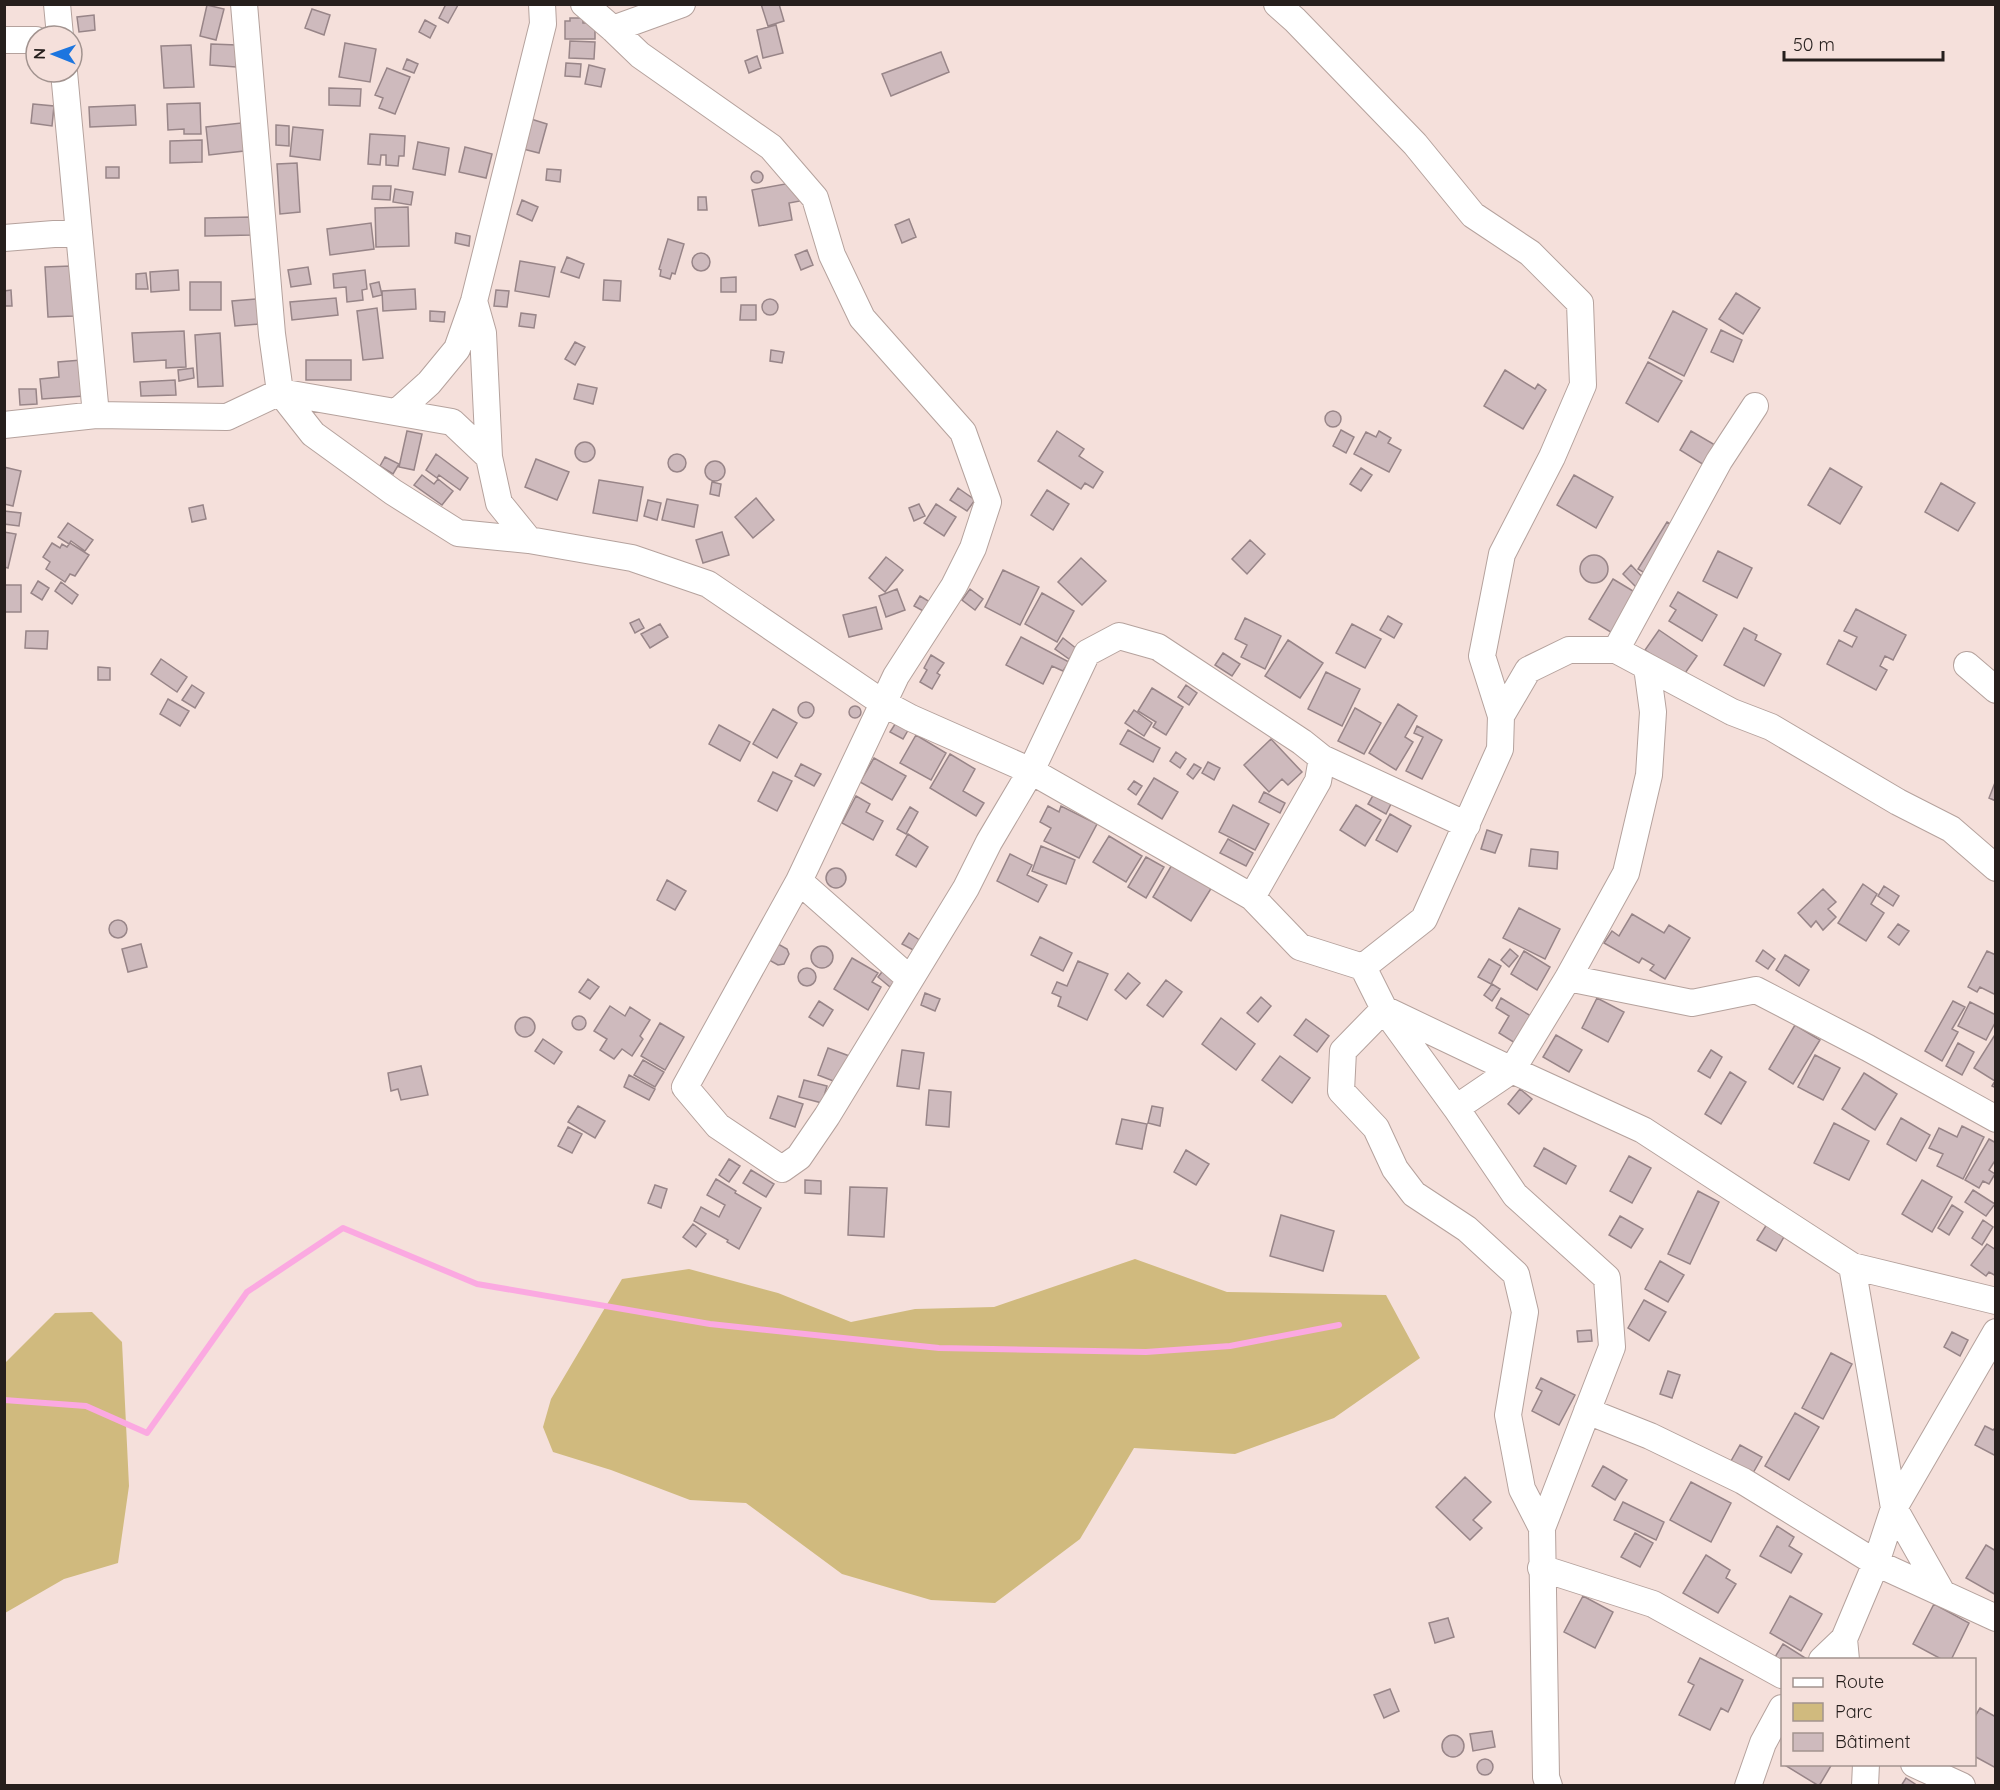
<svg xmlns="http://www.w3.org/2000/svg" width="2000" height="1790" font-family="Quicksand,sans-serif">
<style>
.green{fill:#d0ba7e}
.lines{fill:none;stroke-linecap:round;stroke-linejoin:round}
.stream{stroke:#fba9e1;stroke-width:6}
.building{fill:#cebabd;stroke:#988588;stroke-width:1.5}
.street-casing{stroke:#b5a29d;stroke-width:28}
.street{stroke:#fff;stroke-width:26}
</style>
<rect width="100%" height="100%" fill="#f5e0db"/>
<path class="green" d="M1135 1259 1227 1292 1386 1295 1420 1358 1334 1418 1235 1454 1134 1448 1080 1539 995 1603 931 1600 842 1574 746 1503 690 1500 611 1470 553 1452 543 1427 551 1399 622 1279 689 1269 778 1293 851 1322 915 1309 994 1307Z
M92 1312 122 1342 129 1486 118 1563 64 1579 5 1613V1363L55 1313Z"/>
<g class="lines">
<path class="stream" d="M4 1400 86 1406 147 1433 247 1292 343 1228 477 1284 710 1324 939 1348 1146 1352 1230 1346 1339 1325"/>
</g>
<path class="building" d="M446 4 458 5 448 23 439 18Z
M761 4H779L784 21 768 26Z
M207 5 224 9 216 40 200 36Z
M312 9 330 15 324 35 305 28Z
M94 15 95 30 79 32 77 17Z
M570 18H583V23H595V39H565V21H570Z
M425 20 436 26 430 38 419 32Z
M776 25 783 53 763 58 757 30Z
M570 41 595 42 594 59 569 58Z
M345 43 376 49 370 82 339 77Z
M211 44 237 45 236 67 210 65Z
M191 45 194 87 164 88 161 46Z
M941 52 949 72 891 96 882 74Z
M757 56 761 68 749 73 745 61Z
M407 59 418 64 414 73 403 69Z
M566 63 581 64 580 77 565 76Z
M589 65 605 69 601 87 585 84Z
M387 68 410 77 395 114 379 108 383 98 375 95Z
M329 88 361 89 360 106 329 105Z
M200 103 201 134H184V129L168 130 167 104Z
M33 104 54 106 52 126 31 123Z
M135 105 136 125 90 127 89 107Z
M531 119 547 124 539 153 523 149Z
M241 123 244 151 209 155 206 127Z
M276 125 289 126V146L276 145Z
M293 127 323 130 320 160 290 156Z
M370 134 405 136 404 156H399L398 166 386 165V155H381L380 165 368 164Z
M202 140V162L170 163V141Z
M418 142 449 148 445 175 413 169Z
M465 147 492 154 486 178 459 172Z
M297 163 300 212 280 214 277 164Z
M106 167H119V178H106Z
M547 169 561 170 560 182 546 180Z
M751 177a6 6 0 1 1 12 0a6 6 0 1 1-12 0Z
M796 182 800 201 789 203 792 220 759 226 752 190Z
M373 186H391L390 200 372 199Z
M395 189 413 192 411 205 393 202Z
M698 197H706L707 210H698Z
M522 200 538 207 532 221 517 214Z
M408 207 409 246 376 247 375 208Z
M252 217V235L205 236V218Z
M909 219 916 237 902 243 895 225Z
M371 223 374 249 330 255 327 229Z
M456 233 470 236 469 246 455 243Z
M668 239 684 244 675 274 672 273 670 279 660 276 661 270 659 269Z
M807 250 813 265 801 270 795 255Z
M692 262a9 9 0 1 1 18 0a9 9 0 1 1-18 0Z
M567 257 584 264 579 278 561 272Z
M520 261 555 267 549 297 515 291Z
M71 266 74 316 48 317 45 267Z
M308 267 311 284 291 287 288 270Z
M178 270 179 290 151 292 150 272Z
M365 270 367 289 362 290 363 300 347 302 346 287 334 288 333 274Z
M146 273 148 289H136V274Z
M736 277V292H721V278Z
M604 280 621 281 620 301 603 300Z
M190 282H221V310H190Z
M379 282 382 295 373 297 370 284Z
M415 289 416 309 383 311 382 291Z
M11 290 12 306H4V291Z
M496 290 509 291 507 307 494 306Z
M1736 293 1760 308 1743 334 1719 319Z
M336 298 338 315 292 320 290 302Z
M762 307a8 8 0 1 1 16 0a8 8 0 1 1-16 0Z
M257 299 259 324 235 326 232 301Z
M741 305H756V320H740Z
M377 308 383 358 363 360 357 311Z
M430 311 445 312 444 322 430 321Z
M1673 311 1707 329 1684 376 1649 358Z
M521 313 536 315 534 328 519 326Z
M1721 330 1742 340 1733 362 1711 352Z
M184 331 186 367 166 368V360L134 362 132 333Z
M220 333 223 386 198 387 195 335Z
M575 342 585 347 575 365 565 359Z
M771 350 784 352 782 363 770 361Z
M81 360 84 396 42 399 40 379 59 377 58 362Z
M306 360H351V380H306Z
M1648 362 1682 381 1658 422 1626 403Z
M193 368 194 378 179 381 178 370Z
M1505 370 1535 389 1538 384 1546 390 1523 429 1484 406Z
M175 380 176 395 141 396 140 382Z
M578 384 597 388 593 404 574 399Z
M19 389H36L37 404 20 405Z
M1325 419a8 8 0 1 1 16 0a8 8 0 1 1-16 0Z
M1341 430 1354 437 1346 453 1333 446Z
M407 431 422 434 414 470 399 467Z
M1057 431 1084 449 1079 456 1103 472 1093 488 1085 483 1081 489 1038 461Z
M1379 431 1391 438 1388 443 1401 450 1389 472 1354 454 1366 432 1376 437Z
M1691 431 1715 445 1704 465 1680 450Z
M575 452a10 10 0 1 1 20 0a10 10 0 1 1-20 0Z
M436 454 468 478 460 490 439 475 437 478 426 470Z
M668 463a9 9 0 1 1 18 0a9 9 0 1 1-18 0Z
M385 457 399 464 393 474 380 466Z
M536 459 569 472 557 500 525 487Z
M705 471a10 10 0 1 1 20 0a10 10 0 1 1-20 0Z
M4 467 21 471 13 506 4 504Z
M1361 468 1372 475 1361 491 1350 484Z
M1830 468 1862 487 1840 524 1808 505Z
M422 475 434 484 438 479 453 491 442 505 414 485Z
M1574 475 1613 497 1596 528 1557 505Z
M599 480 643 487 637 521 593 513Z
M712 482 721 484 719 496 710 494Z
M1941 483 1975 503 1958 531 1925 512Z
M958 488 975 500 967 511 950 500Z
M1047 490 1069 504 1053 530 1031 515Z
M756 498 774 520 753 538 735 517Z
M667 499 698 505 694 527 662 520Z
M648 500 661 503 657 520 644 516Z
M919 504 925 516 914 521 909 508Z
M936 504 956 517 944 536 924 523Z
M203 505 206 519 192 522 189 508Z
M4 511 21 513 19 526 4 524Z
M1667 522 1680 530 1651 577 1638 569Z
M68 523 93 540 85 551 71 541 69 544 58 537Z
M4 532 16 534 8 568 4 567Z
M722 532 729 555 703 563 696 540Z
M1250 540 1265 554 1247 574 1232 559Z
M52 543 60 548 62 544 67 547 70 543 89 555 75 576 70 574 65 582 46 569 50 562 43 557Z
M1718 551 1752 568 1737 598 1703 581Z
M1580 569a14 14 0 1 1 28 0a14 14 0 1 1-28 0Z
M886 557 903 570 885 592 869 578Z
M1081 558 1106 581 1082 605 1058 582Z
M1631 565 1647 582 1639 590 1623 574Z
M1003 570 1039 587 1020 625 985 607Z
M1613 579 1638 594 1614 634 1589 619Z
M38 581 49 588 42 600 31 593Z
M61 582 78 595 72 604 55 591Z
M4 585H21V612H4Z
M897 589 905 610 886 617 879 596Z
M970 589 983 599 975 610 962 600Z
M1678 592 1717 615 1702 641 1669 621 1676 610 1670 606Z
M1042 593 1074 611 1057 642 1025 624Z
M920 596 930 602 925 612 914 606Z
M876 607 882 629 849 637 843 615Z
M1856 609 1906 635 1893 660 1885 656 1880 666 1887 670 1876 690 1827 664 1839 640 1852 647 1857 637 1844 631Z
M1388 616 1402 624 1394 638 1380 630Z
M1245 618 1281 636 1265 669 1241 657 1247 645 1235 639Z
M639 619 644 628 635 633 630 623Z
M660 624 668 637 650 648 641 634Z
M1352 624 1381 639 1365 668 1336 653Z
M1744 628 1757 635 1755 640 1781 654 1764 686 1724 665Z
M1659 630 1697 656 1683 676 1645 650Z
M26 631H48L47 649 25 648Z
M1021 637 1069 662 1063 671 1052 666 1043 684 1006 665Z
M1063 638 1077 649 1069 659 1055 649Z
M1288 640 1323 663 1300 698 1265 676Z
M1223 653 1240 664 1232 676 1215 665Z
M931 655 944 663 937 673 940 675 932 689 920 682 927 670 924 668Z
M161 659 187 677 177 692 151 674Z
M98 667 110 668V680H98Z
M1326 672 1360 689 1342 726 1308 709Z
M192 685 204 693 195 708 182 700Z
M1186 685 1197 693 1189 705 1178 697Z
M1152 688 1183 707 1166 735 1153 727 1156 722 1138 711Z
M168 699 189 711 180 726 160 714Z
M798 710a8 8 0 1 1 16 0a8 8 0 1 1-16 0Z
M1398 704 1417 716 1405 737 1413 742 1396 770 1369 753Z
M849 712a6 6 0 1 1 12 0a6 6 0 1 1-12 0Z
M1355 708 1381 723 1364 754 1338 741Z
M773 709 797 723 777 758 753 744Z
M1134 710 1152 723 1144 736 1125 723Z
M899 718 911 725 903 739 890 732Z
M719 725 750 742 740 761 709 744Z
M1417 726 1442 740 1422 779 1406 771 1423 737 1414 733Z
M1128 730 1160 748 1153 762 1120 744Z
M916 735 946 753 931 780 900 763Z
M1271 739 1302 772 1288 785 1282 779 1269 792 1244 765Z
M1176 752 1186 759 1180 768 1170 761Z
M950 754 975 769 963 791 984 803 976 816 930 788Z
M874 758 906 776 892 800 860 782Z
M1208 762 1220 768 1214 780 1202 773Z
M801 764 821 774 814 786 795 776Z
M1194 764 1201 768 1193 779 1187 774Z
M773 772 792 781 777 811 758 801Z
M1154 778 1178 792 1162 819 1138 804Z
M1996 780V801L1989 798Z
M1134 781 1142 786 1136 795 1128 789Z
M1264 792 1285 803 1280 813 1259 802Z
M1375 792 1392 802 1386 814 1368 804Z
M856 796 870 804 866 812 883 821 873 840 842 823Z
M1233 805 1269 824 1255 850 1219 832Z
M1356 805 1381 820 1365 846 1340 830Z
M1048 806 1059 812 1061 806 1097 824 1079 858 1044 841 1051 828 1040 822Z
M910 807 918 812 906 834 897 829Z
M1390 814 1411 826 1397 852 1376 840Z
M1487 830 1502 835 1495 853 1481 849Z
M908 834 928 847 916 867 896 855Z
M1109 836 1142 856 1126 882 1093 862Z
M1228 839 1253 853 1246 866 1220 853Z
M1041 846 1075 860 1066 884 1032 871Z
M1531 849 1558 852 1557 869 1529 866Z
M1010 854 1032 865 1027 875 1047 885 1038 902 997 881Z
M1146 857 1164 867 1146 898 1128 887Z
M1173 863 1212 887 1191 921 1153 897Z
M826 878a10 10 0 1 1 20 0a10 10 0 1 1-20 0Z
M667 880 686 891 675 910 657 900Z
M1863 884 1877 894 1871 904 1884 913 1866 941 1838 923Z
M1884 886 1899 896 1893 906 1878 896Z
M1823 889 1836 902 1828 909 1836 917 1823 930 1816 921 1811 927 1798 913Z
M1519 908 1560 929 1545 959 1503 938Z
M1632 914 1664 933 1669 925 1690 938 1665 979 1650 970 1654 965 1642 958 1639 963 1604 943 1612 931 1619 936Z
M109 929a9 9 0 1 1 18 0a9 9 0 1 1-18 0Z
M1898 924 1909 931 1899 945 1888 937Z
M909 933 921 941 915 951 902 944Z
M1040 937 1072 953 1063 971 1031 955Z
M141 944 147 967 128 972 122 949Z
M778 944 787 949 789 954 784 964 778 965 769 960Z
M811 957a11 11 0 1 1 22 0a11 11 0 1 1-22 0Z
M1510 949 1518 956 1509 967 1501 960Z
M1763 950 1775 959 1768 969 1756 961Z
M1524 951 1550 967 1537 990 1511 974Z
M1987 951 1996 955V995L1980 987 1977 992 1968 987Z
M1785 955 1809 970 1799 986 1776 970Z
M852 958 878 973 872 982 881 987 868 1010 834 989Z
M1489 959 1501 966 1491 984 1478 977Z
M1078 961 1108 974 1087 1020 1058 1006 1061 997 1052 993 1057 982 1067 986Z
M885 968 898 978 890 987 878 977Z
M798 977a9 9 0 1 1 18 0a9 9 0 1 1-18 0Z
M1128 973 1140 983 1126 999 1115 990Z
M588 979 599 987 590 999 579 992Z
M1166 980 1182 992 1163 1017 1147 1005Z
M1492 984 1500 989 1492 1001 1484 995Z
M925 993 940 999 935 1011 921 1005Z
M1261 997 1271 1006 1258 1022 1247 1013Z
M1501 998 1531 1016 1515 1043 1499 1033 1509 1016 1496 1008Z
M1597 998 1624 1012 1608 1042 1582 1028Z
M819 1001 833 1010 823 1026 809 1017Z
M1953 1001 1965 1007 1952 1029 1958 1032 1942 1061 1925 1051Z
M1970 1002 1996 1015V1021L1986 1040 1958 1026Z
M610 1006 625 1016 630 1007 650 1020 640 1036 643 1039 632 1056 622 1049 614 1059 600 1050 607 1039 594 1031Z
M572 1023a7 7 0 1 1 14 0a7 7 0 1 1-14 0Z
M515 1027a10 10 0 1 1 20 0a10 10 0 1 1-20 0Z
M1221 1018 1255 1044 1236 1070 1202 1044Z
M1306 1019 1329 1036 1317 1052 1294 1035Z
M660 1023 684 1037 665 1070 641 1056Z
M1795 1025 1820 1040 1793 1084 1769 1069Z
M1996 1033V1088L1992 1086 1995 1081 1974 1068Z
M1556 1035 1582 1050 1569 1072 1543 1057Z
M543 1039 562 1052 554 1064 535 1051Z
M1958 1043 1974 1052 1962 1075 1946 1066Z
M828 1048 852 1057 841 1084 818 1075Z
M902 1050 924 1053 919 1089 897 1086Z
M1711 1050 1722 1057 1710 1078 1698 1071Z
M1815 1055 1840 1068 1823 1100 1798 1087Z
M1280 1056 1310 1078 1292 1103 1262 1080Z
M643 1060 664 1072 655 1087 634 1075Z
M421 1066 428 1095 401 1100 398 1089 391 1091 388 1073Z
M1730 1072 1746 1082 1721 1124 1705 1114Z
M1864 1073 1897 1094 1875 1130 1842 1109Z
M629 1075 655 1089 649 1100 624 1087Z
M804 1080 827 1086 822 1103 799 1097Z
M1520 1089 1532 1099 1519 1114 1508 1104Z
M929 1090 951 1092 949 1127 926 1125Z
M778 1096 803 1104 795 1127 770 1118Z
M578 1106 605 1121 595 1138 568 1122Z
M1152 1106 1163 1108 1160 1126 1148 1123Z
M1901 1118 1930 1135 1916 1161 1887 1144Z
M1122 1119 1147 1124 1142 1149 1116 1144Z
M1834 1123 1869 1141 1849 1180 1814 1163Z
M1962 1126 1984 1137 1963 1179 1937 1166 1943 1154 1929 1148 1939 1128 1957 1137Z
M568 1127 582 1134 572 1153 558 1146Z
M1989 1139 1996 1143V1159L1989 1170 1995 1174 1989 1184 1983 1181 1979 1188 1965 1180Z
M1544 1148 1576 1166 1566 1184 1534 1166Z
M1186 1150 1209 1164 1196 1185 1174 1172Z
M1629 1156 1651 1168 1632 1203 1610 1191Z
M729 1159 740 1166 729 1182 719 1175Z
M751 1170 774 1184 766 1197 743 1183Z
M716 1179 736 1191 735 1193 761 1208 739 1249 727 1242 728 1240 694 1221 701 1207 719 1217 725 1205 707 1195Z
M805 1180 821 1181V1194L805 1193Z
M1922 1180 1952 1197 1932 1232 1902 1214Z
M655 1185 667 1189 661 1208 648 1203Z
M850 1187 887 1188 884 1237 848 1235Z
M1973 1190 1995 1204 1986 1216 1965 1202Z
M1698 1191 1719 1202 1690 1264 1668 1254Z
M1952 1205 1963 1212 1949 1235 1938 1228Z
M1281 1215 1334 1231 1323 1271 1270 1256Z
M1620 1216 1643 1229 1631 1248 1609 1235Z
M1983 1220 1993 1227 1982 1245 1972 1238Z
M693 1224 706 1234 696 1247 683 1237Z
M1767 1224 1785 1235 1776 1251 1757 1240Z
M1987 1244 1996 1250V1276L1989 1272 1986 1276 1971 1265Z
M1660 1261 1684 1275 1668 1302 1645 1289Z
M1644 1300 1666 1312 1649 1341 1628 1328Z
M1591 1330 1592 1341 1578 1342 1577 1331Z
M1952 1332 1968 1340 1960 1356 1944 1347Z
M1831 1353 1852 1364 1823 1419 1802 1408Z
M1668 1371 1680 1375 1672 1398 1660 1394Z
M1541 1378 1575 1395 1559 1425 1532 1411 1542 1391 1536 1388Z
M1795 1413 1819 1427 1789 1480 1765 1466Z
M1985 1426 1993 1430 1996 1427V1456L1975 1445Z
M1740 1445 1762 1457 1753 1473 1731 1461Z
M1603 1466 1627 1480 1615 1500 1592 1486Z
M1465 1477 1491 1502 1473 1520 1482 1528 1470 1540 1436 1507Z
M1691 1482 1731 1503 1711 1542 1670 1520Z
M1623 1502 1664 1522 1656 1540 1614 1520Z
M1777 1526 1794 1537 1789 1546 1802 1554 1791 1573 1760 1556Z
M1635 1533 1653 1543 1640 1567 1621 1557Z
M1986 1545 1996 1551V1595L1966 1578Z
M1706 1555 1730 1570 1726 1578 1736 1584 1718 1613 1683 1593Z
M1583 1596 1613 1612 1595 1648 1564 1632Z
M1790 1596 1822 1614 1801 1651 1770 1633Z
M1934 1604 1969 1623 1951 1660H1943L1913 1644Z
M1448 1618 1454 1637 1435 1643 1429 1623Z
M1783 1644 1807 1659 1782 1660V1662L1775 1657Z
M1700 1658 1743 1680 1728 1712 1721 1708 1710 1730 1679 1715 1694 1685 1688 1682Z
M1390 1689 1399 1711 1384 1718 1374 1695Z
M1980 1708 1996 1717V1768L1974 1756V1718Z
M1492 1731 1495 1747 1473 1751 1470 1734Z
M1442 1746a11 11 0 1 1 22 0a11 11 0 1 1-22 0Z
M1477 1767a8 8 0 1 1 16 0a8 8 0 1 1-16 0Z
M1783 1764H1832L1819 1786Z
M1906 1778 1918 1786H1901Z"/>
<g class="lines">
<defs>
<path id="street" d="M57 4 60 36
M244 4 272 334 280 392 313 434 393 492 458 533 529 540
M584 4 613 29 640 55 771 147 815 198 832 255 862 318 963 432 988 502 973 548 954 586 896 676 799 881 685 1087 718 1126 782 1169 799 1157 827 1116 966 888 989 842 1031 771 1087 653 1119 636 1158 647 1302 742 1322 758 1318 781 1252 897
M1277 4 1295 20 1415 144 1473 215 1530 253 1580 303 1583 385 1552 457 1502 554 1482 656 1501 716 1500 749 1424 919 1363 967
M613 29 682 4
M4 40H36
M64 72 96 415
M4 238 79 232
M474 301 483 333 489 457
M398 411 429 383 457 349 474 301 543 24 542 4
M4 425 96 415 227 417 280 392 452 422 489 457 499 503 529 540 632 558 708 584 883 703 911 718 1031 771 1252 897 1300 947 1363 967 1384 1009 1456 1108 1515 1195 1607 1278 1612 1347 1542 1528 1546 1777 1549 1786
M1616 650 1719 461 1755 406
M1967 665 1996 690
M1501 716 1528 670 1569 650H1616L1732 712 1771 727 1898 802 1951 829 1996 868
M1322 758 1467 825
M799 881 910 979
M1568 978 1692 1003 1756 990 1868 1048 1996 1119
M1456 1108 1512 1070 1568 978 1626 873 1649 775 1653 712 1647 667
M1852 1266 1894 1508 1941 1591
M1587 1411 1650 1436 1743 1481 1876 1563 1996 1618
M1542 1528 1522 1489 1508 1415 1525 1312 1516 1274 1467 1229 1414 1194 1395 1169 1376 1128 1341 1091 1343 1051 1384 1009 1512 1070 1643 1130 1852 1266 1996 1301
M1541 1568 1653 1604 1782 1675
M1822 1660 1844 1639
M1846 1660 1844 1639 1876 1563 1894 1508 1996 1332
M1914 1764 1962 1786
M1748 1786 1763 1743 1782 1708
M1865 1786 1866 1764"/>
</defs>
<use href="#street" class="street-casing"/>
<use href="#street" class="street"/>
</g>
<rect width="2000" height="1790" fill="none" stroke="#261f1d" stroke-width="12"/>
<rect x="1781" y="1658" width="195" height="108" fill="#f5e0db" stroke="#a2938f" stroke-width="1.5"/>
<rect x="1793" y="1678" width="30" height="9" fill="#ffffff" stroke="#a2938f" stroke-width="1.5"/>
<text x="1835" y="1688" font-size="18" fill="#261f1d">Route</text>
<rect x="1793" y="1703" width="30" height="18" fill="#d0ba7e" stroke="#a2938f" stroke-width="1.5"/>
<text x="1835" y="1718" font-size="18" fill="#261f1d">Parc</text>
<rect x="1793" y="1733" width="30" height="18" fill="#cebabd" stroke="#a2938f" stroke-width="1.5"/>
<text x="1835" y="1748" font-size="18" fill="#261f1d">Bâtiment</text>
<g transform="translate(54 54) rotate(271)"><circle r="28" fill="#f5e0db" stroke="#a2938f" stroke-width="1.5"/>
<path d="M0-4.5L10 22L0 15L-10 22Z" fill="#1c75df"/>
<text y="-9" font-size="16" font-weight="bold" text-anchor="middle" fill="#261f1d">N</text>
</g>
<path d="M1784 51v9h159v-9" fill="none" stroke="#261f1d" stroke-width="3"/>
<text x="1793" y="51" font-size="18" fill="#261f1d" stroke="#f5e0db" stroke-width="4.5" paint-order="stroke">50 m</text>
</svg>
